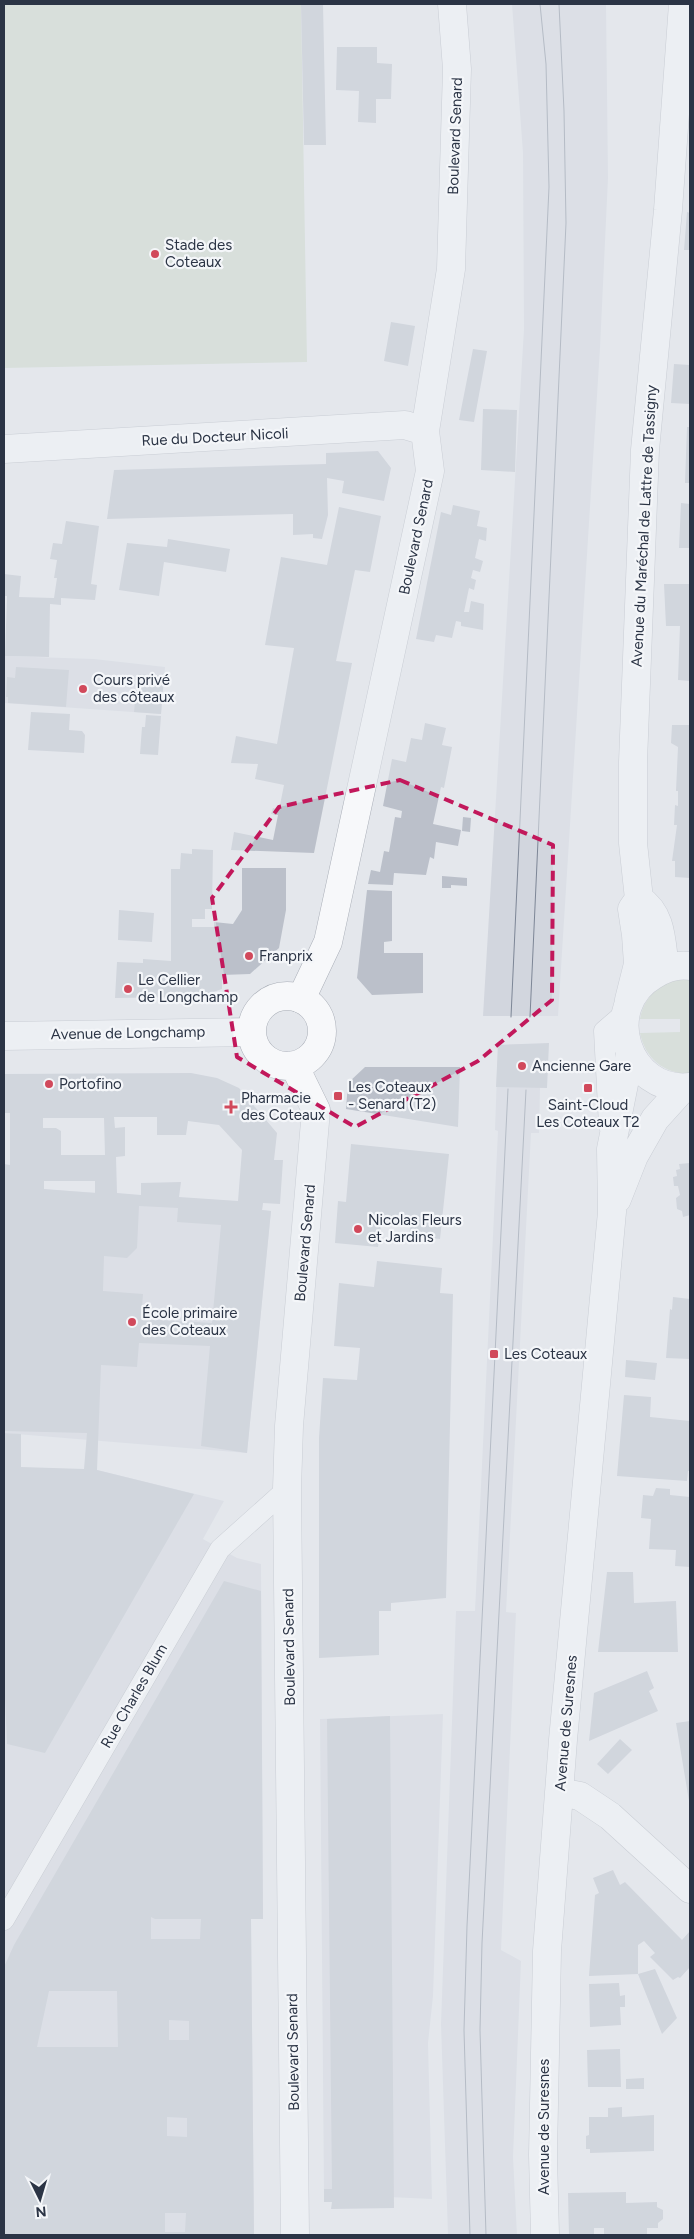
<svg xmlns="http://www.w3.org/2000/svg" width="694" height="2239" font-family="Figtree,sans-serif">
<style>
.built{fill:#d2d6de}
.green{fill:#c9d6c5}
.building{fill:#bbc0ca;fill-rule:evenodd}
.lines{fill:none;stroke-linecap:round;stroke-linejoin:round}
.service-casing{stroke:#a9aeb7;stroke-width:21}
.minor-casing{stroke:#a9aeb7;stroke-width:29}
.tertiary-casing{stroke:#a9aeb7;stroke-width:29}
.service{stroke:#f7f8fa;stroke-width:20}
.minor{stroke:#f7f8fa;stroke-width:28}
.tertiary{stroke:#f7f8fa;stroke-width:28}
.tram{stroke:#7d8696;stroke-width:1}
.marked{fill:none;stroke:#c2185b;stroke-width:4;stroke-dasharray:10 6;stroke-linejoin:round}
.poi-dot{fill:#d1495b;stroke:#f4f6f9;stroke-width:2}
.labels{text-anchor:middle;stroke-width:4.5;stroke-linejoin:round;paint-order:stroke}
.street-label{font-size:15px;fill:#2b3445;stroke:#f4f6f9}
.poi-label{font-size:15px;fill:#2b3445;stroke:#f4f6f9;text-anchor:start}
</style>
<rect width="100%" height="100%" fill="#e4e7ec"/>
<path class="built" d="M512 4H606L608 178 600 348 558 1016H483L524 329 523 153Z
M4 656 94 659 165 667 161 714 4 703Z
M541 1044 539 1133H531L506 1612 516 1613 501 1950 521 1961 513 2157 517 2235H448L441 2024 456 1611H475L498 1131 495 1130 498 1045Z
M4 1187 263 1203 262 1210 271 1211 247 1453 4 1433Z
M4 1467 97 1470 224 1501 203 1539 237 1558 261 1564 263 1919H251L254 2235H4Z
M443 1714 433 1996 428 2043 432 2199 324 2194 320 1719Z"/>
<path class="green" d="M4 4H301L307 362 4 368Z
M690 978V1074C664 1074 645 1058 640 1033L680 1032V1019H640C645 993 664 980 690 978Z"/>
<path class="building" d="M301 4H323L326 145H304Z
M337 47H377V63L392 64 391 99H376V123L358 122 359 91 336 90Z
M687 212 690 213V250H684Z
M391 322 415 326 408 366 384 361Z
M473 349 487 351 474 422 459 420Z
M674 364 690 365V404L671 403Z
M483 409 517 410 515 472 481 470Z
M687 427H690V483H685Z
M378 451 391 468 384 501 342 493 344 481 327 478 328 515 322 539 313 538V534L293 535V514L107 519 114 470 326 464V453Z
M681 503 690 504V548H679Z
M453 505 480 511 477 526 487 528 486 541 479 539 475 558 483 561 480 572 473 570 471 578 476 580 474 590 469 588 464 612H469L471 601 484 604 483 630 461 626V622L456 621 452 638 436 635 434 642 416 639 441 512 451 515Z
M339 507 381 516 370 572 355 570 336 661 352 663 314 853 231 850 234 832 273 840 278 815 271 814 273 808 279 810 284 785 255 779 258 764 231 763 236 736 277 744 294 648 265 645 281 557 327 565Z
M66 521 99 526 91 584 97 585 95 600 61 598V605L50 604 49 657 5 656 7 596H4V574L21 576 19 597 54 598 57 578H54L57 560 50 559 53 543 62 544Z
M168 539 230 549 226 572 164 562 159 596 119 590 127 543 167 547Z
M664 584H690V681L678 680 680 626H666Z
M16 667 69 670 66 707 8 703V697H6L7 677 15 678Z
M138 674 164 676 161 714 134 712Z
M31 712 70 714 69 730 82 731 85 735 84 753 28 750Z
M146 715 161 716 158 755 140 754 142 727H145Z
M425 723 446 728 442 745 452 747 444 788 441 787 433 824 461 830 458 846 436 842 434 859 430 857 426 875 394 873 393 885 368 884 371 870 380 872 384 851 389 852 395 817 401 818 402 811 383 806 392 759 406 762 411 738 422 740Z
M672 725H690V878L675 877V861H672L677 825H674L675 805 678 806V791H676L678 747 671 743Z
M463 817 471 818 470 832 462 831Z
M192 849 213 850 212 909H205V919H192V927H214V922L233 924 242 910V868H286V910L279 948 250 974 222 975V989L210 993 184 997 115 998 117 962 143 963V959L171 961V869H180L181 853 192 854Z
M442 876 467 878V886L451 885V888H442Z
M367 890 392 891V941L384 942V953H423V993L372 995 357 978Z
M119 910 154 913 152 942 118 940Z
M549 1043 547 1088 496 1087 498 1045Z
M365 1067H460L458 1127 346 1109 348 1083Z
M191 1073 217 1078 239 1088 277 1133 274 1160H283L280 1204 263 1203 262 1210 271 1211 247 1453 201 1446 210 1346 139 1343 137 1367 101 1365 97 1470 194 1494 45 1753 7 1744 4 1675V1433L21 1434V1467L84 1469 87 1433 4 1431V1164L10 1165V1113H4V1074ZM114 1117H157V1135H186L188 1121 219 1125 242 1150 238 1201 179 1197 181 1182 141 1183V1195L117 1193 116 1157 125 1156V1127L115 1128ZM43 1118H104L105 1155H61V1131L56 1128H43ZM44 1181H95V1193L44 1189ZM139 1206 178 1208 177 1222 221 1225 212 1323 141 1319 143 1294 103 1291 104 1256 127 1258 137 1248Z
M351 1144 449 1154 440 1239 409 1236 411 1221 382 1218 378 1247 335 1243 338 1201 346 1202Z
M690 1163V1215L683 1217 682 1211 677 1209 676 1198 680 1195 678 1186H674L673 1177 677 1176 676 1170 680 1169 679 1164Z
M377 1261 442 1268 440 1293 453 1294 446 1598 391 1603V1611H379V1655L319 1658V1438L323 1378 357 1380 360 1348 334 1346 339 1283 374 1287Z
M673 1297 690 1299V1359L666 1358 670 1309 672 1310Z
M626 1360 657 1363 655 1380 625 1377Z
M624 1395 651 1397 650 1417 690 1421V1471H688L687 1481 617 1476Z
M656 1488 670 1489V1495L690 1497V1567L675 1566 676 1550 649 1549 651 1519 641 1518 643 1495 653 1496Z
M607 1572H633L634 1603 676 1601 678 1652H598Z
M224 1581 261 1591 263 1919H251L254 2235H4V1967L14 1945ZM151 1917 155 1919H201L200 1939H151ZM49 1991H117L118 2047H37ZM169 2020 189 2021V2040H169ZM167 2117 187 2118V2137L167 2136ZM165 2213H186L185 2232H165Z
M647 1671 654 1688 649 1691 658 1711 589 1741 594 1693Z
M390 1716 394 2208 331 2209 332 2202H324V2189H332L327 1719Z
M690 1721V1801H689L676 1723Z
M620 1739 632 1750 608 1774 597 1764Z
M613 1870 620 1885 625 1882 682 1940 690 1931V1967L680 1978 678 1977 673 1980 650 1957 655 1953 644 1941 638 1945V1974L655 1969 677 2018 662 2034 638 1974 589 1976 595 1895 599 1893 593 1878Z
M619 1983 620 1996 625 1995V2007H620L621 2025 590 2027 589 1984Z
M620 2049 621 2087H588L587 2050Z
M644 2078V2089H626V2079Z
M622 2107V2117L654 2115V2151L590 2153V2149H586V2136L589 2135V2117H608V2108Z
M626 2192V2203L657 2202V2207L663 2210V2219L658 2223V2228H647V2235H604V2228H594V2235H569L568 2193Z"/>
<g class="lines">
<defs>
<path id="service" d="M609 1126 604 1031 625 1013
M4 1920 220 1549 287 1489"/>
<path id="minor" d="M4 449 405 425 425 431
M639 899C663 915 661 942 665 968
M690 966C677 964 665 968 654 975 599 1007 627 1094 690 1087
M301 999 328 942 430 471 425 431 451 269 457 69 452 4
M629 1000 638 964 636 935 632 909 639 899 633 843V762L645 450 668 210 683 4
M617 1199 634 1156 655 1119 683 1088
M559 1792 580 1796 610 1816 690 1889
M545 2235 543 2155 547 1951 563 1740 612 1212 611 1149 630 1054"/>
<path id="tertiary" d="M252 1031a35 35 0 1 1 70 0a35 35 0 1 1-70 0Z
M4 1036 252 1032
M294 1065 316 1110 289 1426 287 1489 295 2235"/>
</defs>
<use href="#service" class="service-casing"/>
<use href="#minor" class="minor-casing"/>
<use href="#tertiary" class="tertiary-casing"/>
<use href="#service" class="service"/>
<use href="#minor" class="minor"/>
<use href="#tertiary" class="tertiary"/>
<path class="tram" d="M511 1017 549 187 546 64 540 4
M530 1017 566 223 564 111 559 4
M470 2235 464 2030 467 1926 508 1089
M486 2235 480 2030 482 1943 526 1090"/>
</g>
<path d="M0 0H694V2239H0ZM400 780 553 845 552 1000 478 1061 355 1127 237 1057 212 898 279 807Z" fill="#e4e7ec" fill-opacity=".55" fill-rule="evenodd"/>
<path class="marked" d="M400 780 553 845 552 1000 478 1061 355 1127 237 1057 212 898 279 807Z"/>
<g class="poi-dot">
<circle cx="155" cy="254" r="5"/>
<circle cx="83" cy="689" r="5"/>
<circle cx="249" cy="956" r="5"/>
<circle cx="128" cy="989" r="5"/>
<circle cx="522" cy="1066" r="5"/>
<circle cx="49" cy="1084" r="5"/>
<rect x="583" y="1083" width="10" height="10" rx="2.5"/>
<rect x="333" y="1091" width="10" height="10" rx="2.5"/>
<path d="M228.5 1099.5h5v5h5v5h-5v5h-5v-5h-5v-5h5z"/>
<circle cx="358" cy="1229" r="5"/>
<circle cx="132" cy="1322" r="5"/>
<rect x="489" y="1349" width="10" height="10" rx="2.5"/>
</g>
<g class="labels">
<g class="street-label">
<text transform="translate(455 136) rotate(-88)" y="5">Boulevard Senard</text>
<text transform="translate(215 437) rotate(-3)" y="5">Rue du Docteur Nicoli</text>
<text transform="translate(644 526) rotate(-87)" y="5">Avenue du Maréchal de Lattre de Tassigny</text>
<text transform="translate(416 537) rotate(-78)" y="5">Boulevard Senard</text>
<text transform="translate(128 1033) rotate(-1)" y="5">Avenue de Longchamp</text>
<text transform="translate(305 1243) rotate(-85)" y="5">Boulevard Senard</text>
<text transform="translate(289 1647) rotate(-91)" y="5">Boulevard Senard</text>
<text transform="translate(134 1696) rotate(-60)" y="5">Rue Charles Blum</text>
<text transform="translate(566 1723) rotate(-85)" y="5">Avenue de Suresnes</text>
<text transform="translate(293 2052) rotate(-91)" y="5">Boulevard Senard</text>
<text transform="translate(544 2127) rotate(-90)" y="5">Avenue de Suresnes</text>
</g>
<g class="poi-label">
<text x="165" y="250">Stade des<tspan x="165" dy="17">Coteaux</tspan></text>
<text x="93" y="685">Cours privé<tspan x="93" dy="17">des côteaux</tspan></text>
<text x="259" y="961">Franprix</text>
<text x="138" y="985">Le Cellier<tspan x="138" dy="17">de Longchamp</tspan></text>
<text x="532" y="1071">Ancienne Gare</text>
<text x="59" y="1089">Portofino</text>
<text x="348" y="1092">Les Coteaux<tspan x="348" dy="17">- Senard (T2)</tspan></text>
<text x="241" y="1103">Pharmacie<tspan x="241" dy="17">des Coteaux</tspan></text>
<text x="588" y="1110" text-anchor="middle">Saint-Cloud<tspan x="588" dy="17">Les Coteaux T2</tspan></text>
<text x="368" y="1225">Nicolas Fleurs<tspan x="368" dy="17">et Jardins</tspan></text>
<text x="142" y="1318">École primaire<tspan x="142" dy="17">des Coteaux</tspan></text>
<text x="504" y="1359">Les Coteaux</text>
</g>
</g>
<rect width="694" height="2239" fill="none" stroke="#2b3445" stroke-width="10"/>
<g transform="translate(40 2199) rotate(175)" stroke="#f4f6f9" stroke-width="4" paint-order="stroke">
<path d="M0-4L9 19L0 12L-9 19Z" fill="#2b3445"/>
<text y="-8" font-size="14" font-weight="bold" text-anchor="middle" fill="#2b3445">N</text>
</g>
</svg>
